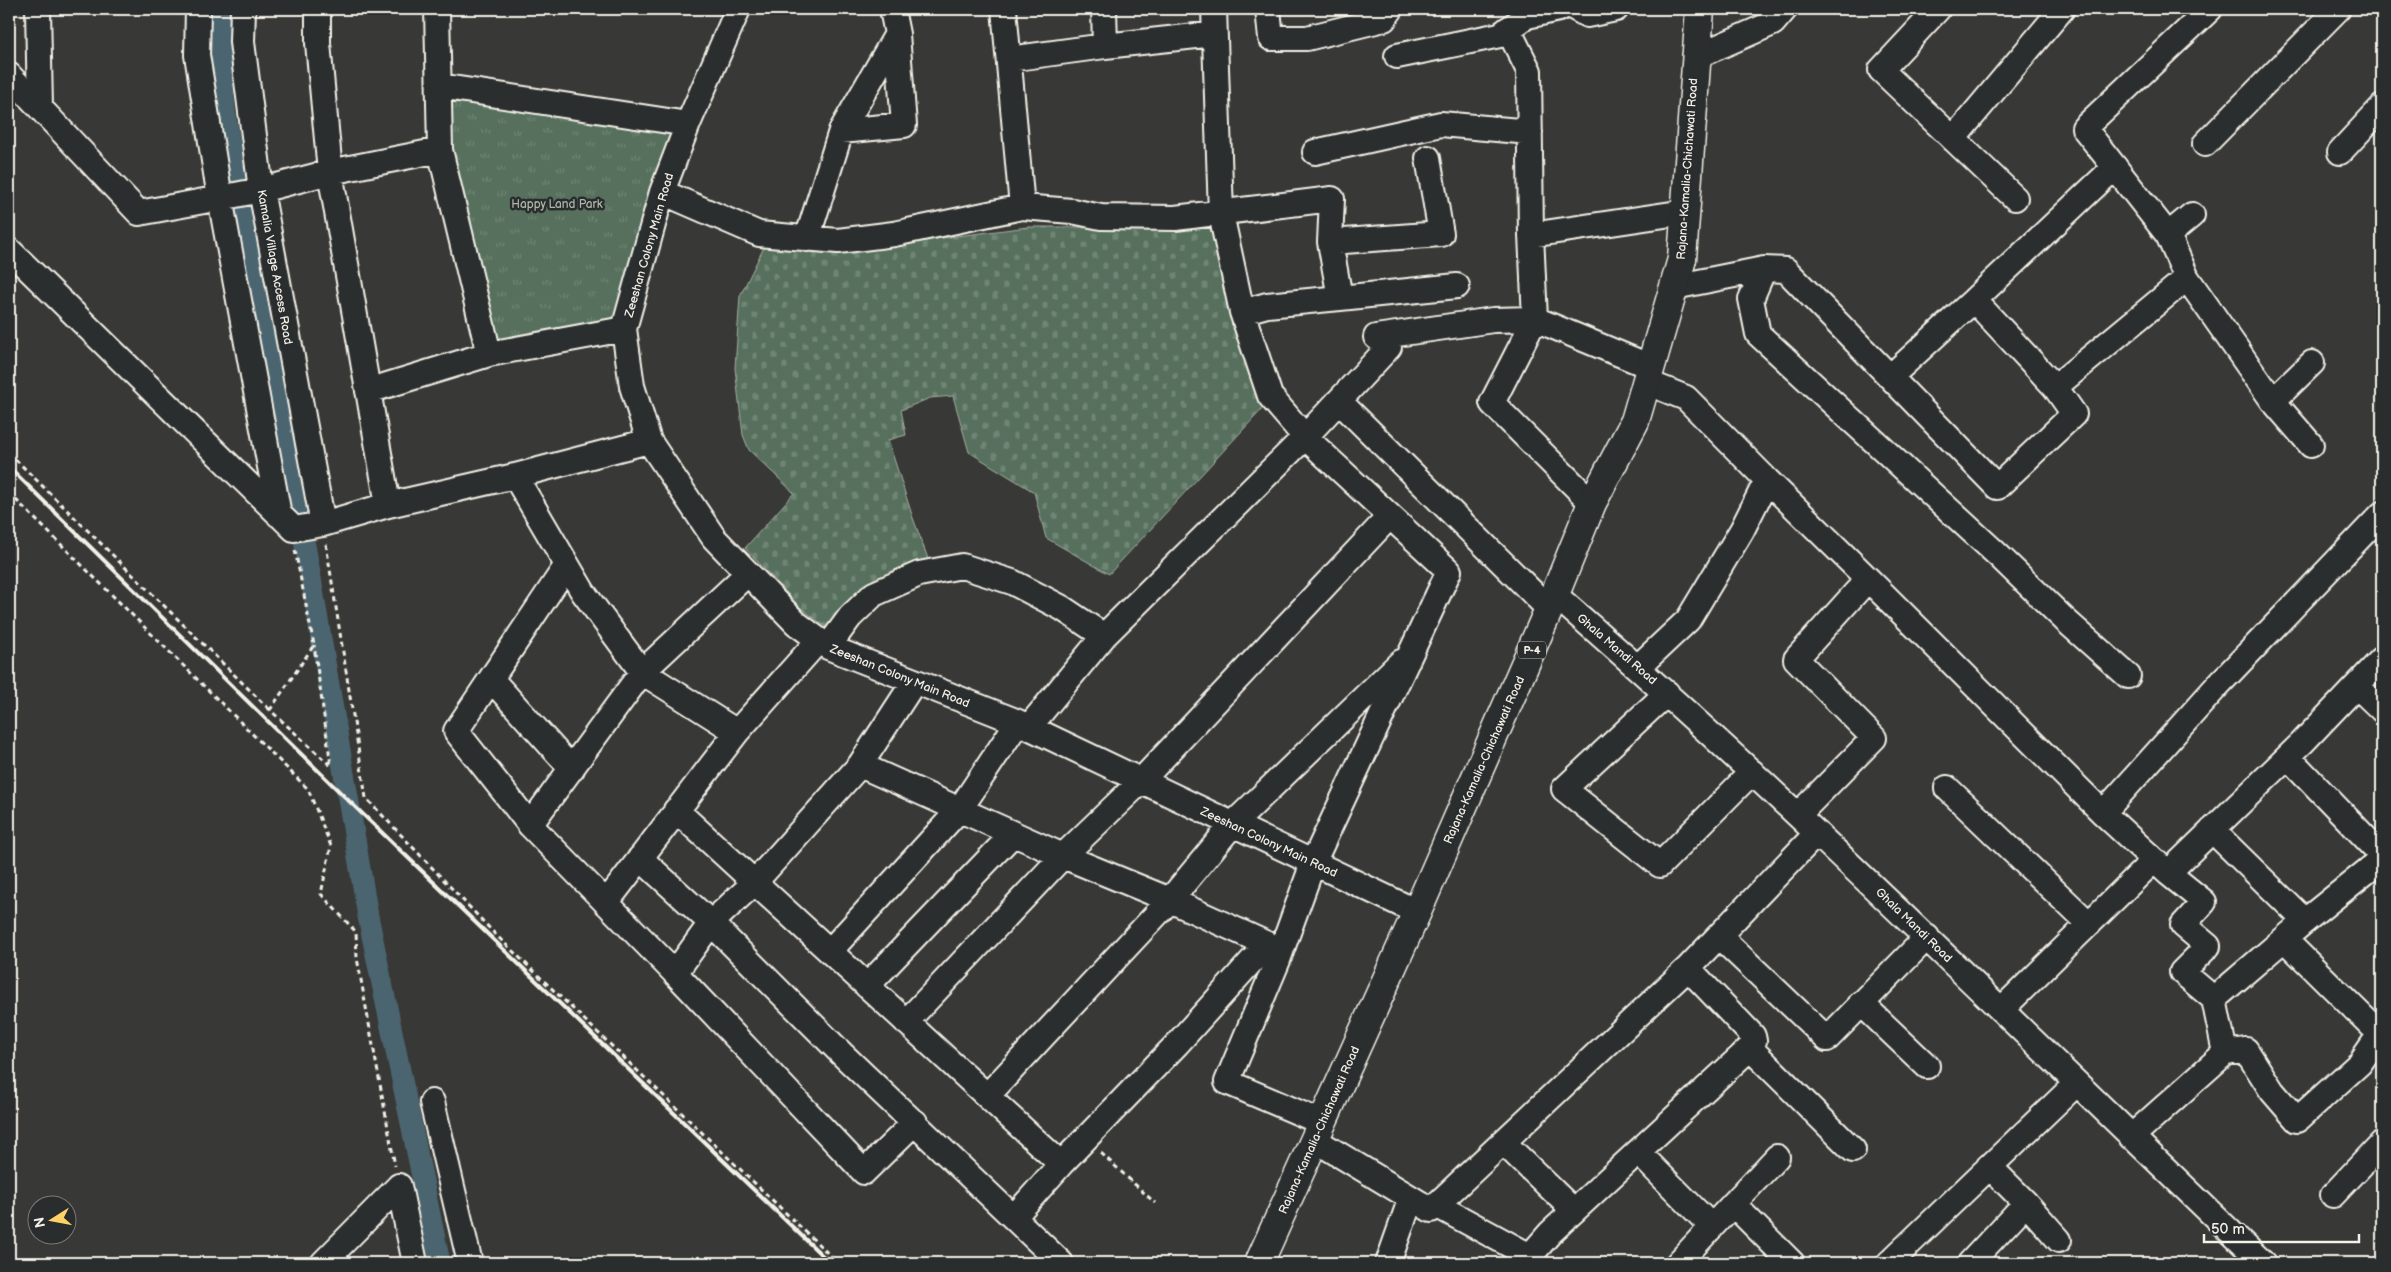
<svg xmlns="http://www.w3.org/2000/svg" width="2391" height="1272" font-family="'Balsamiq Sans',sans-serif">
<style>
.cemetery{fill:url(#cemetery-stones);stroke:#a6b0a2}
.park{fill:url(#park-tufts);stroke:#a6b0a2}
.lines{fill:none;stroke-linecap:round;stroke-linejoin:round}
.canal{stroke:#4c6570;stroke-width:21}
.minor-casing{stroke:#f4f1e8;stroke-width:28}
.major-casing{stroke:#f4f1e8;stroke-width:31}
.path{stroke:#f4f1e8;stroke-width:3;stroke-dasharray:5 4;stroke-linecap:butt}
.minor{stroke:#2a2d2e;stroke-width:24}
.major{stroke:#2a2d2e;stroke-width:28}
.rail{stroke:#f4f1e8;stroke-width:4}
.labels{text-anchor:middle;stroke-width:5;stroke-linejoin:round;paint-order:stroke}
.shield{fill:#2a2d2e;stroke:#b7b6b0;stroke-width:1}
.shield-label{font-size:11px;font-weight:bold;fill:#f4f1e8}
.street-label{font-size:12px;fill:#f4f1e8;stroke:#2a2d2e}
.park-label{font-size:12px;fill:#adb7a9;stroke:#2a2d2e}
</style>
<defs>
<pattern id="cemetery-stones" width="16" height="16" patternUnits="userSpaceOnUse" patternTransform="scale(1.25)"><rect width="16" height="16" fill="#57705d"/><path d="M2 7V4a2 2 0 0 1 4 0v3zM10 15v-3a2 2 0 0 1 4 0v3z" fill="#708574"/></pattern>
<pattern id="park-tufts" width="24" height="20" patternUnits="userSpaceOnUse" patternTransform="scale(1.25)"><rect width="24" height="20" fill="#57705d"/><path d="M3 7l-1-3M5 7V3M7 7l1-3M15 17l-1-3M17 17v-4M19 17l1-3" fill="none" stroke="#708574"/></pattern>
</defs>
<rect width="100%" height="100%" fill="#383836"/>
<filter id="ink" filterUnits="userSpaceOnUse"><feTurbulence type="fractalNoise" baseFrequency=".02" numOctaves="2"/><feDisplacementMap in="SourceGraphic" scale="10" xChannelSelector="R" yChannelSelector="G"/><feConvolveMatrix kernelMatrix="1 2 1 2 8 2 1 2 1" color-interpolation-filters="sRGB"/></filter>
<g filter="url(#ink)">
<path class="cemetery" d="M1217 223 1267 404 1109 574 1046 538 1034 492 969 452 953 396 930 398 901 410 906 435 888 440 913 518 930 564 830 630 801 608 745 548 794 493 749 450 743 435 735 368 740 296 767 241 895 244 1028 227H1091Z"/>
<path class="park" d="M439 86 688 124 624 329 494 353Z"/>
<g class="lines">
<path class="canal" d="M220 9V49L225 112 238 192 309 567 368 916 440 1263"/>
<defs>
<path id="minor" d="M38 9 40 108
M243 9 242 42 261 190 323 524
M318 9V43L330 172 388 505 515 476 649 441
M437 9 440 150 489 354 624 329
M738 9 688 124 662 192 624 329 632 386 649 441 714 538 796 623 828 647 1018 722 1417 912
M1004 9 1022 207
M1104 9 1105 46 1214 34
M1214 9 1221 214 1242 312 1270 396 1305 437 1449 571 1313 863 1278 960 1227 1082 1323 1123
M1268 9 1271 38H1307L1384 19 1391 9
M1576 9 1587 15 1616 9
M1938 9 1881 70 2015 198
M1508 29 1529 71 1531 235 1685 212
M1397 56 1500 35 1527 16 1559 9
M1695 57 1773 23 1785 9
M1009 59 1105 46
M9 75 139 213 220 198 197 55 198 9
M439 86 688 124
M841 131 904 125 897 34 892 9
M1953 139 2062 9
M2205 144 2338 9
M1315 152 1441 124 1530 132
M2340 152 2382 107
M662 192 759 234 838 241 894 234 1022 207 1072 211 1101 217 1175 218 1332 199 1330 242 1441 234 1428 158
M1531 235 1535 319 1492 403 1592 503
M2168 235 2084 128 2210 9
M807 239 841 131 897 34
M9 250 294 529 323 524 388 505
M2187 278 2168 235 2192 215
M1674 287 1764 269
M1340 298 1457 286
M1974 300 2115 167
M1242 312 1267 305 1340 298 1330 242
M1890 377 1974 300 2055 387
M368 391 489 354
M1339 401 1549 609
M2273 401 2311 445
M515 476 583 592 642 672 737 732 818 641
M1767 480 1868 579 1796 659 1874 738 1798 815
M279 515 220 198 261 190 330 172 440 150
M567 565 456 731 530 825 675 973 711 923 640 858
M1868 579 2103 813 2168 873 2204 902 2183 925 2208 946 2182 972 2214 999 2225 1053 2246 1050 2272 1091 2297 1120 2360 1063 2382 1031
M1555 595C1800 808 2029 1039 2263 1263
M828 647 850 617 874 594 919 574 962 566 1012 582 1062 608 1104 636
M1638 667 1688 620 1742 530 1767 480 1686 398 1646 382
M2128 676 2065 620 1999 556 1758 334 1751 299 1764 269 1786 270 1997 487 2074 414 2055 387 2187 278 2273 401 2312 363
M491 679 572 769
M2357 686 2382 710
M1667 693 1564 789 1660 865 1752 772
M1029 727 1104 636 1305 437 1389 347 1376 337 1493 320 1535 319 1651 367
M2288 757 2382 855
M860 765 914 682
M1947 788 2089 924
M676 810 1061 1164 1177 1044 1267 944 1170 900 987 1096
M2103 813 2218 685 2382 514
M530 825 642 672 747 574
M2212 830 2305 921
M2168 873 2302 743 2382 659
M606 903 737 732
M1719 936 1827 1039 1927 937
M2284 939 2380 1034
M830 951 960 809 1018 722
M675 973 864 1172 915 1122
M867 986 1013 834
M2214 999 2305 921 2382 859
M1861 1003 1927 1066
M2001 1010 2154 860
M906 1022 1063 856 1170 900 1232 825 1401 662
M1750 1048 1853 1150
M432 1102 470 1263
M2131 1137 2225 1053
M1315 1140 1431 1210 1688 968 1817 833
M1503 1142 1574 1211
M1638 1152 1712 1227
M1989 1166 2026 1203 2059 1240
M399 1186 415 1263
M2333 1195 2382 1143
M1733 1204 1792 1263
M1436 1205 1530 1256
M1014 1217 1061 1164
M323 1263 399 1186
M1061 1263 844 1056 711 923 755 882 860 765 1063 856 1140 782 1390 516
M1388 1263 1411 1198
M1524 1263 1550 1233 1750 1048 1754 1041 1753 1036 1688 968
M1678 1263 1777 1157
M1889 1263 2076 1084
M1970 1263 2026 1203"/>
<path id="major" d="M1259 1263 1417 912 1549 609 1592 503 1635 421 1682 259 1700 9"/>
</defs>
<use href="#minor" class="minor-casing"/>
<use href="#major" class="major-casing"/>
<path class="path" d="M9 453 270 710
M9 493 308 789 331 846 321 894 356 932 357 958 395 1166
M326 544 366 798 496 935 838 1263
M295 550 314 645 270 710 331 766 314 645
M1101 1153 1155 1203"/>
<use href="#minor" class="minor"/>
<use href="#major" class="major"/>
<path class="rail" d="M9 467 348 800 830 1263"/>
</g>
</g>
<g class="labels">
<rect class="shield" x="1518" y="641.5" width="28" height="17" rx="4"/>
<g class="shield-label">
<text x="1532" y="654">P-4</text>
</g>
<g class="street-label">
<text transform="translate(1687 169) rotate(-86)" y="4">Rajana-Kamalia-Chichawati Road</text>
<text transform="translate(649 245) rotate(-74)" y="4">Zeeshan Colony Main Road</text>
<text transform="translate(275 267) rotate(80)" y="4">Kamalia Village Access Road</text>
<text transform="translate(1617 649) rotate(41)" y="4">Ghala Mandi Road</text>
<text transform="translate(900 676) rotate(22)" y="4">Zeeshan Colony Main Road</text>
<text transform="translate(1484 760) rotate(-66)" y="4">Rajana-Kamalia-Chichawati Road</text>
<text transform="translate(1269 842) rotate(25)" y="4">Zeeshan Colony Main Road</text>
<text transform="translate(1914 925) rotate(44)" y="4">Ghala Mandi Road</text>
<text transform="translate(1319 1130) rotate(-66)" y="4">Rajana-Kamalia-Chichawati Road</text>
</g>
<g class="park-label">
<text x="557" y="208">Happy Land Park</text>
</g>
</g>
<rect width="2391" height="1272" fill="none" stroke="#2a2d2e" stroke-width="30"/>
<rect x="15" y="15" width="2361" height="1242" fill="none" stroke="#f4f1e8" stroke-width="2" filter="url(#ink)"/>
<g transform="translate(52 1220) rotate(259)"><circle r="24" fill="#2a2d2e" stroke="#7b7b78"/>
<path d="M0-4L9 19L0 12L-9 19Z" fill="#ffd166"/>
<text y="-8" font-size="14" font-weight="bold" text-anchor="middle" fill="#f4f1e8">N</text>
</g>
<path d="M2204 1234v8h155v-8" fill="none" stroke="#f4f1e8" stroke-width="2.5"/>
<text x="2211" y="1234" font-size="15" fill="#f4f1e8" stroke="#2a2d2e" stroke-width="4" paint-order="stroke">50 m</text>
</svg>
